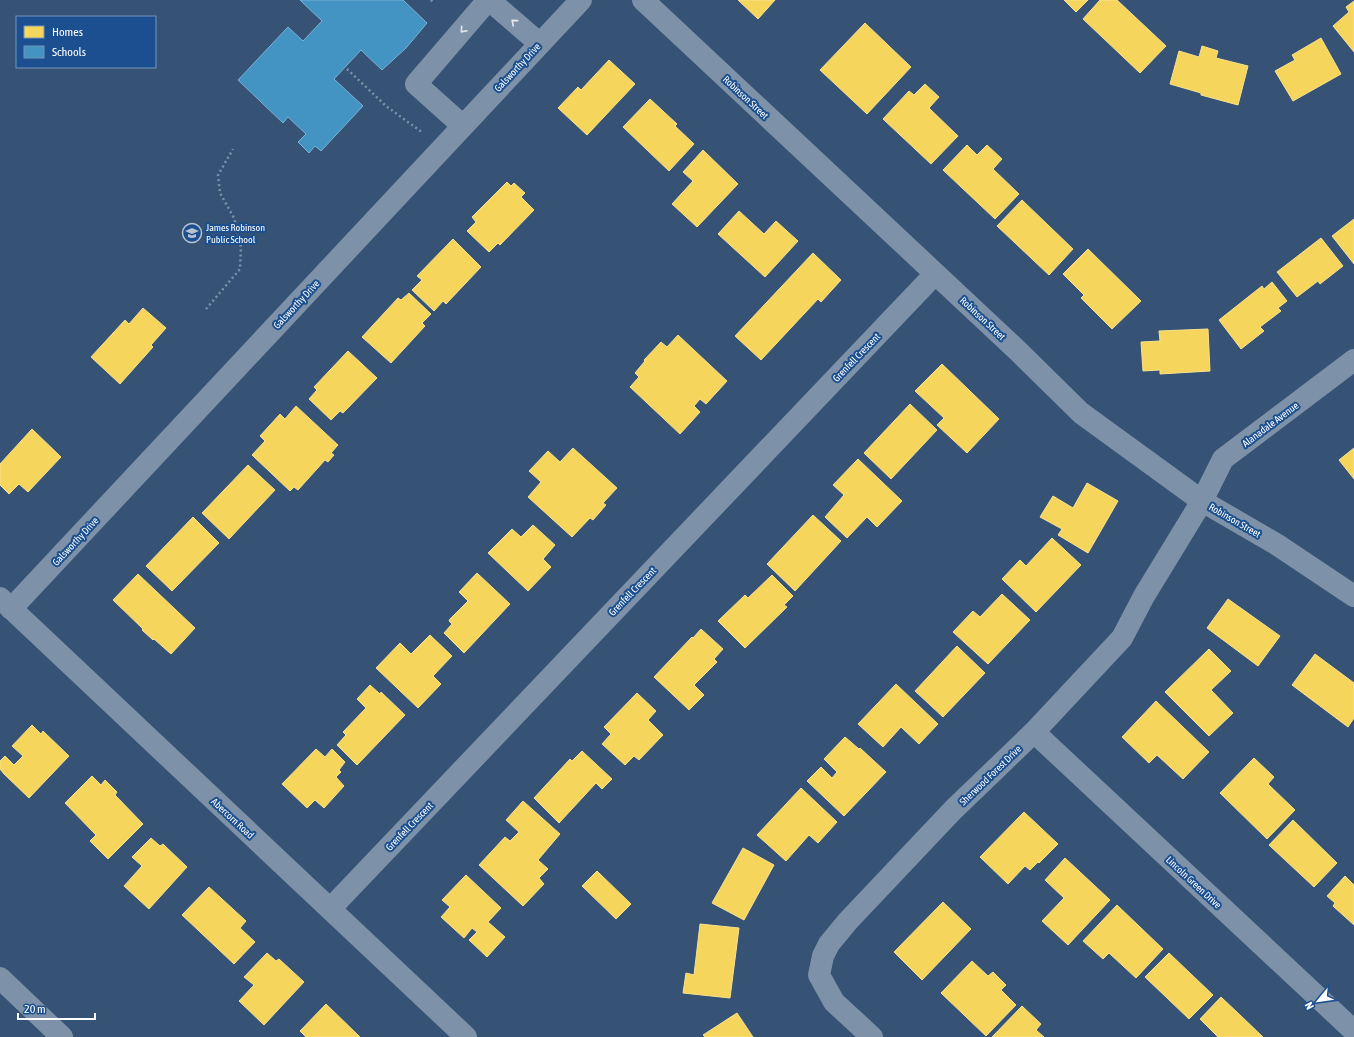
<svg xmlns="http://www.w3.org/2000/svg" width="1354" height="1037" font-family="'Asap Condensed',sans-serif">
<style>
.homes{fill:#f6d55c;stroke:#f9e28d}
.schools{fill:#4393c3;stroke:#7bb3d5}
.lines{fill:none;stroke-linecap:round;stroke-linejoin:round}
.path{stroke:#7d92a8;stroke-width:2.5;stroke-dasharray:2 3;stroke-linecap:butt}
.minor{stroke:#7d92a8;stroke-width:22}
.oneway{stroke:#e5e9ee}
.labels{text-anchor:middle;stroke-width:4;stroke-linejoin:round;paint-order:stroke}
.street-label{font-size:10px;fill:#fff;stroke:#1b4f8f}
.poi-label{font-size:10px;fill:#fff;stroke:#1b4f8f;text-anchor:start}
</style>
<rect width="100%" height="100%" fill="#365274"/>
<path class="homes" d="M738 0H775L758 19Z
M1064 0H1088L1076 12Z
M1100 0H1117L1166 46 1140 73 1083 19Z
M1354 1V52L1333 26 1349 12 1346 7Z
M865 23 911 67 867 114 820 70Z
M1321 38 1341 74 1293 101 1275 71 1295 60 1292 55Z
M1202 46 1218 51 1216 58 1248 66 1238 105 1201 95V93L1170 84 1179 51 1199 57Z
M609 60 635 84 587 135 558 108 578 87 581 90Z
M925 84 939 97 929 108 958 136 931 164 883 119 909 91 914 95Z
M650 99 677 124 675 126 694 144 669 171 623 127Z
M967 145 977 155 987 145 1002 159 993 169 1019 194 995 219 943 170Z
M703 150 738 184 697 227 672 204 693 181 683 172Z
M507 182 511 186 514 183 525 193 521 197 534 210 500 245 498 243 489 252 467 231 476 222 472 217Z
M1022 200 1073 249 1049 275 997 226Z
M739 211 764 234 776 221 798 241 765 277 718 234Z
M1354 219V264L1332 236Z
M1321 238 1343 266 1320 284 1318 281 1297 297 1277 272Z
M453 239 481 267 446 304 443 301 434 311 412 290 422 280 417 276Z
M1088 249 1141 301 1112 329 1081 298 1084 295 1063 274Z
M813 253 841 280 821 302 818 299 761 360 735 336Z
M1272 282 1287 301 1278 308 1281 311 1260 327 1264 331 1241 349 1219 320 1262 286 1264 289Z
M409 293 431 314 422 323 425 326 391 363 362 337 398 298 401 300Z
M143 308 166 328 151 345 153 347 120 384 91 357 125 320 129 324Z
M1208 329 1210 371 1160 374V370L1143 371 1141 342 1160 341 1159 331Z
M678 335 727 381 706 404 700 399 694 406 700 412 680 434 630 387 639 377 635 373 645 361 644 360 661 342 667 347Z
M348 351 377 378 343 413 340 411 331 420 309 399 317 390 314 387Z
M942 364 999 419 967 453 937 425 944 418 915 391Z
M910 404 937 430 891 479 864 453Z
M296 406 338 445 331 453 334 455 328 462 325 460 298 490 294 487 290 491 252 455 265 441 260 436 280 414 285 419Z
M32 429 61 457 28 492 19 484 9 494 0 485V464Z
M573 448 617 488 603 503 606 505 593 520 590 518 572 537 528 497 541 482 529 471 548 451 560 462Z
M1354 448V479L1339 460Z
M858 459 902 501 877 527 867 517 847 538 825 517 844 495 833 485Z
M248 465 275 490 229 539 202 513Z
M1087 483 1118 501 1088 553 1058 535 1062 529 1040 517 1053 496 1073 508Z
M813 515 841 541 795 591 767 564Z
M193 517 219 543 172 591 146 566Z
M533 525 555 545 543 559 551 567 528 591 488 553 512 529 521 537Z
M1052 538 1081 565 1036 612 1002 579 1020 560 1026 566Z
M477 573 510 604 464 653 444 633 452 624 449 621 450 619 468 601 459 592Z
M138 574 195 628 171 654 154 639 153 640 142 630 143 629 113 600Z
M772 575 793 596 784 605 787 607 745 648 718 621 745 595 748 598Z
M1002 594 1030 620 988 664 953 632 973 611 980 617Z
M1228 599 1280 636 1258 666 1207 628Z
M701 629 723 649 714 659 717 662 694 685 704 695 689 710 654 677 691 638 692 637 693 638Z
M430 635 452 656 433 676 441 684 418 708 376 668 400 643 411 654Z
M957 646 985 673 943 717 915 691Z
M1209 649 1231 671 1211 690 1233 713 1209 736 1165 692Z
M1315 654 1354 683V718L1348 727 1292 685Z
M896 684 938 724 919 744 901 727 883 747 858 724Z
M370 685 380 694 381 692 405 715 357 765 337 745 346 735 343 732 366 708 357 699Z
M637 693 656 711 648 720 663 735 639 760 634 756 625 765 602 744 611 734 604 727Z
M1156 701 1209 752 1183 779 1157 755 1149 763 1122 737Z
M32 725 41 734 43 731 69 756 29 798 4 774 0 769V761L5 756 14 765 23 756 12 746Z
M845 737 859 749 860 748 886 772 844 816 807 781 821 767 832 778 837 772 824 759Z
M316 749 325 757 332 749 345 762 339 770 341 772 336 777 344 786 324 808 315 800 307 808 282 784Z
M582 751 612 779 602 789 596 783 559 823 534 798 570 759 572 761Z
M1254 758 1274 777 1268 784 1295 810 1267 839 1220 793Z
M92 776 101 785 105 780 117 792 115 795 143 824 108 859 90 841 96 835 65 803Z
M801 788 837 822 818 843 809 835 786 861 757 835Z
M523 801 560 834 538 860 548 869 539 878 544 884 523 906 479 865 505 837 510 841 519 832 506 820Z
M1024 812 1058 844 1039 863 1038 862 1030 870 1025 866 1008 884 980 857Z
M1293 820 1337 863 1314 887 1269 845Z
M151 838 160 846 163 844 164 845 187 867 149 909 124 886 142 866 132 857Z
M743 848 774 865 744 920 712 903Z
M1065 858 1110 900 1068 945 1042 921 1064 898 1045 880Z
M597 871 631 904 616 919 582 886Z
M466 875 501 908 488 922 505 937 487 957 469 940 477 932 472 928 464 938 441 917 450 907 442 900Z
M1345 876 1354 885V925L1334 907 1333 906 1335 903 1327 896Z
M209 887 246 921 240 928 255 942 234 964 182 915Z
M943 902 971 929 922 980 894 952Z
M1117 905 1163 949 1136 978 1109 953 1103 959 1083 941Z
M700 924 739 928 730 998 683 993 686 973 694 975Z
M267 953 276 961 279 959 304 982 264 1025 239 1001 254 985 244 977Z
M1169 953 1213 995 1189 1019 1145 977Z
M972 961 988 976 993 972 1006 985 1001 990 1016 1005 986 1036 941 993Z
M1221 997 1239 1014 1263 1037H1218L1200 1019Z
M326 1004 360 1037H306L300 1031Z
M1022 1006 1041 1024 1036 1030 1044 1037H992Z
M737 1013 753 1037H705L703 1035Z"/>
<path class="schools" d="M300 0H403L427 23 406 48 382 70 361 50 334 79 363 106 321 151 315 146 309 153 298 142 306 134 288 117 283 123 238 80 288 27 303 41 322 21Z"/>
<g class="lines">
<path class="path" d="M431 0 434 4
M347 69 386 106 423 133
M206 309 240 269 241 247 234 218 220 193 218 175 233 149"/>
<path class="minor" d="M489 0 539 43
M643 0 1018 351 1081 413 1202 501 1276 544 1354 596
M463 126 416 84 488 0
M0 598 466 1037
M11 609 581 0
M1034 732 1354 1031
M330 909 935 274
M0 978 62 1037
M872 1037 834 1002 819 975 823 956 829 944 848 921 953 810 1034 732 1122 638 1144 596 1202 501 1223 459 1354 360"/>
</g>
<defs><path id="oneway-chevron" d="M-2-3.5L2.5 0L-2 3.5" fill="none" stroke-width="1.6" stroke-linecap="round" stroke-linejoin="round"/></defs>
<g class="oneway">
<use href="#oneway-chevron" transform="translate(514 22) rotate(-139)"/>
<use href="#oneway-chevron" transform="translate(463 30) rotate(131)"/>
</g>
<defs>
<symbol id="school-ring" viewBox="-11 -11 22 22"><circle r="9.5" fill="#1b4f8f" stroke="#b9c2ce" stroke-width="1.5"/><path d="M0-5L7-2L0 1L-7-2ZM-4 1L0 2.5L4 1V4Q0 6-4 4Z" fill="#b9c2ce"/></symbol>
</defs>
<g fill-rule="evenodd">
<use href="#school-ring" x="181" y="222" width="22" height="22"/>
</g>
<g class="labels">
<g class="street-label">
<text transform="translate(517 67) rotate(-47)" y="4">Galsworthy Drive</text>
<text transform="translate(746 97) rotate(43)" y="4">Robinson Street</text>
<text transform="translate(296 304) rotate(-47)" y="4">Galsworthy Drive</text>
<text transform="translate(983 318) rotate(43)" y="4">Robinson Street</text>
<text transform="translate(856 357) rotate(-46)" y="4">Grenfell Crescent</text>
<text transform="translate(1270 424) rotate(-37)" y="4">Alanadale Avenue</text>
<text transform="translate(1235 520) rotate(30)" y="4">Robinson Street</text>
<text transform="translate(75 541) rotate(-47)" y="4">Galsworthy Drive</text>
<text transform="translate(632 591) rotate(-46)" y="4">Grenfell Crescent</text>
<text transform="translate(990 775) rotate(-44)" y="4">Sherwood Forest Drive</text>
<text transform="translate(233 818) rotate(43)" y="4">Abercorn Road</text>
<text transform="translate(409 826) rotate(-46)" y="4">Grenfell Crescent</text>
<text transform="translate(1194 882) rotate(43)" y="4">Lincoln Green Drive</text>
</g>
<g class="poi-label">
<text x="206" y="231">James Robinson<tspan x="206" dy="12">Public School</tspan></text>
</g>
</g>
<rect x="16" y="16" width="140" height="52" fill="#1b4f8f" stroke="#7695bc"/>
<rect x="24" y="26" width="20" height="12" fill="#f6d55c" stroke="#7695bc"/>
<text x="52" y="36" font-size="12" fill="#ffffff">Homes</text>
<rect x="24" y="46" width="20" height="12" fill="#4393c3" stroke="#7695bc"/>
<text x="52" y="56" font-size="12" fill="#ffffff">Schools</text>
<g transform="translate(1318 1001) rotate(241)" stroke="#1b4f8f" stroke-width="3" paint-order="stroke">
<path d="M0-3L7 15L0 10L-7 15Z" fill="#ffffff"/>
<text y="-6" font-size="11" font-weight="bold" text-anchor="middle" fill="#ffffff">N</text>
</g>
<path d="M18 1013v6h77v-6" fill="none" stroke="#ffffff" stroke-width="2"/>
<text x="24" y="1013" font-size="12" fill="#ffffff" stroke="#1b4f8f" stroke-width="3" paint-order="stroke">20 m</text>
</svg>
